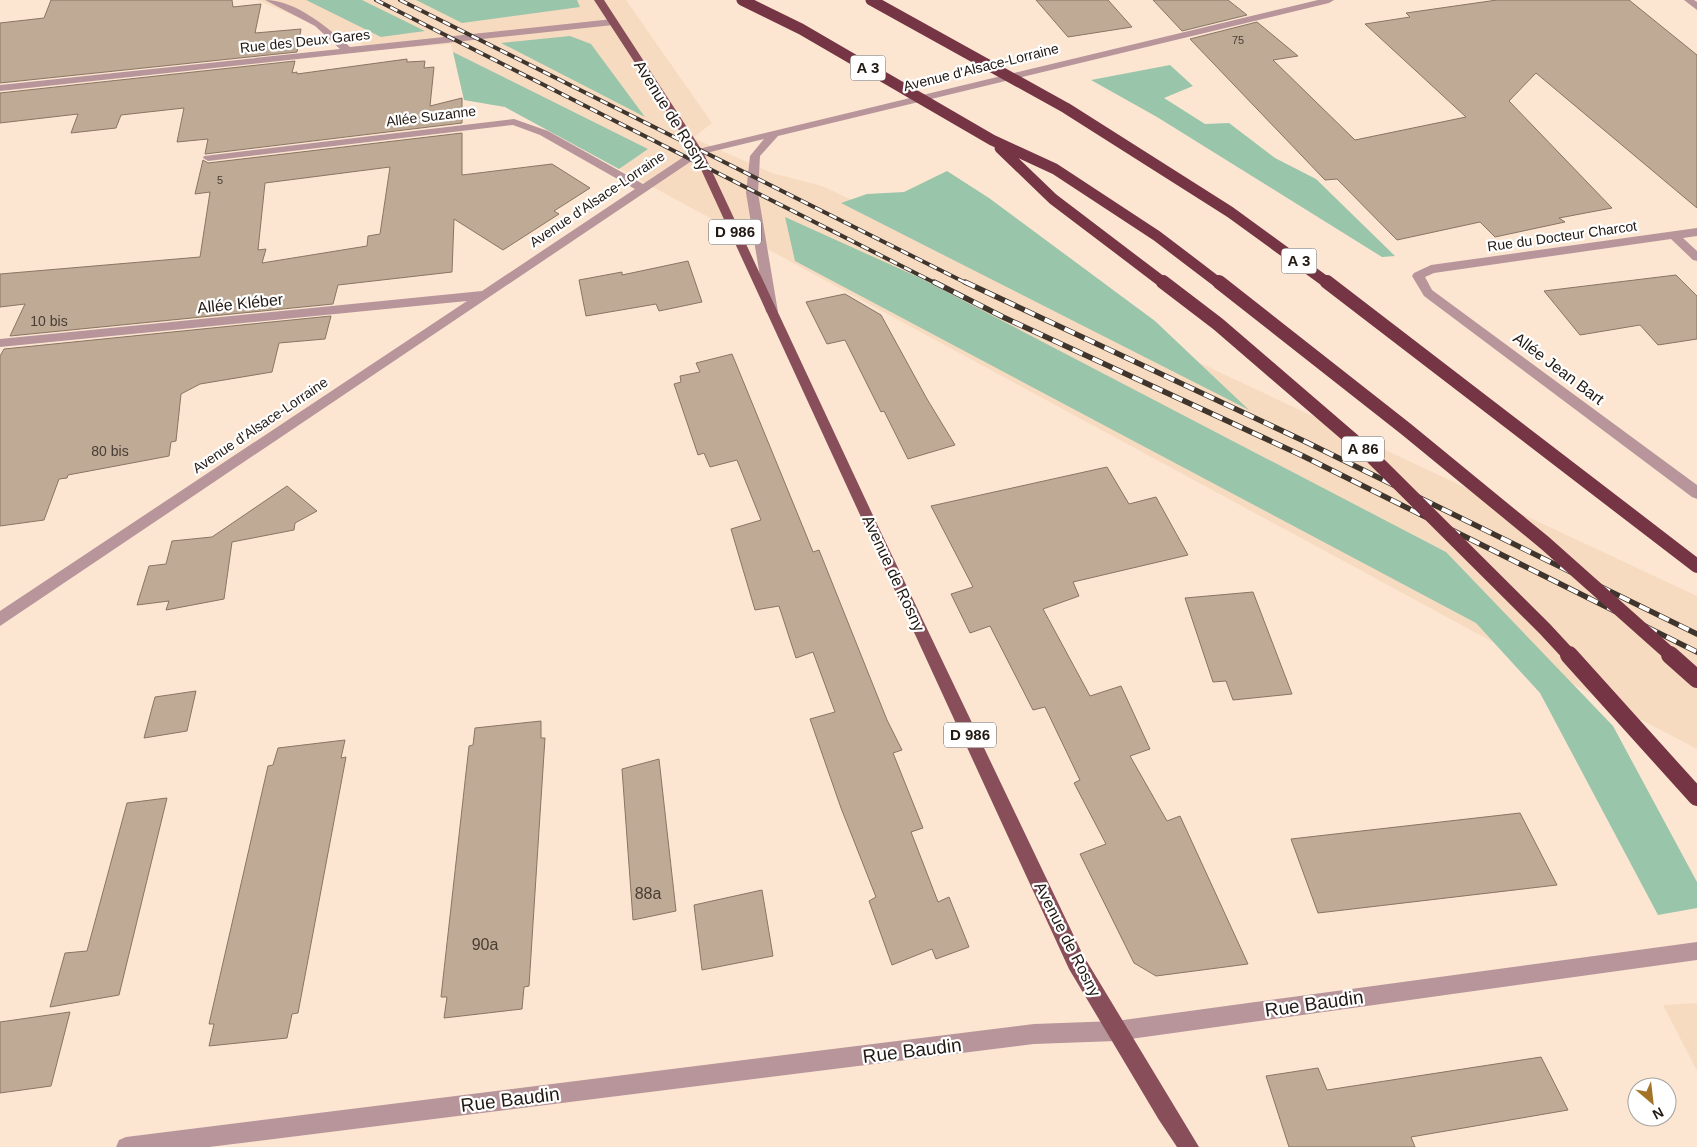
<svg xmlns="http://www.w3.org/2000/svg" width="1697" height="1147" font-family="Arial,sans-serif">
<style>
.built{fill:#f7dbc1}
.green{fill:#99c5ab}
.building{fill:#bfaa96;stroke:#897563;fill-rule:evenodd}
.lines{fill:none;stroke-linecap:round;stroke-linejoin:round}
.minor{fill:#b7959b;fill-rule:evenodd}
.major{fill:#884f5b;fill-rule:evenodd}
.rail-far1-casing{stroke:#3f352c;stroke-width:4}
.rail-casing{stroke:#3f352c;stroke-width:5.5}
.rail-far1{stroke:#fff;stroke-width:2.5;stroke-dasharray:8;stroke-linecap:butt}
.rail{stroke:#fff;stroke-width:4;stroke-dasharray:11;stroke-linecap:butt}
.highway-bridge-far2{stroke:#753545;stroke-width:11}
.highway-bridge-far1{stroke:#753545;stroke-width:14}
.highway-bridge{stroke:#753545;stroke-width:18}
.labels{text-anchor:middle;stroke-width:4.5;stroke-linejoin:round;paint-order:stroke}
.far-number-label{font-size:11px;fill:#483d33}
.far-street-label{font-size:14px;fill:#211912;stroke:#fff}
.number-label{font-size:14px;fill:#483d33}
.shield{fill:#fff;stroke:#645e59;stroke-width:1}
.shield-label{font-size:15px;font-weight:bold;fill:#211912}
.street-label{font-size:16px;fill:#211912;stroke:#fff}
.near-number-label{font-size:16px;fill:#483d33}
.near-street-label{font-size:19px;fill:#211912;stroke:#fff}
</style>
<rect width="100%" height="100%" fill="#fce6d1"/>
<path class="built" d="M257 0H626L712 123 693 138 772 173 822 186 1697 596V749L1515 654 505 107 464 100 451 44 375 50Z
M1697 1003V1071L1663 1005Z"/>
<path class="green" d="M306 0H362L425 31 381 37Z
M416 0H577L580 7 462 23Z
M570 36 591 44 645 117 501 43Z
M453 52 648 149 619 169 505 107 464 100Z
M1170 65 1193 86 1164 98 1205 124 1229 123 1275 158 1316 179 1395 256 1382 257 1157 117 1091 80Z
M947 171 989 198 1155 321 1249 410 841 203 867 194 904 192Z
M785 217 918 277 1446 552 1613 726 1697 882V908L1658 915 1540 693 1476 623 795 261Z"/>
<path class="building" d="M51 0H232L233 7 261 4 255 33 301 29 297 52 0 83V23L44 18Z
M1036 0H1108L1132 27 1068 37Z
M1153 0H1228L1247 15 1182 31Z
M1497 0H1629L1697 55V208L1536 73 1509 101 1612 208 1559 218 1565 222 1495 237 1480 222 1397 240 1337 179 1325 180 1190 39 1257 22 1298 56 1273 60 1355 140 1466 117 1365 24 1410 17 1406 13Z
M407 59V62L425 61 424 68 434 67 430 106 462 98V123L205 154 208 139 177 142 184 108 121 115 116 128 71 133 78 114 0 123V93L295 61 292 73 297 72V74Z
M462 133V175L552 164 590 188 554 211 559 214 503 250 454 219 452 272 338 285 333 304 10 336 25 304 0 307V274L200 257 210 192 195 194 203 160 208 163ZM390 167 380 234 368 236 367 246 262 263 266 249 258 250 265 183Z
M688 261 702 302 659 311 656 304 586 316 579 280 622 272V275Z
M1676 275 1697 296V339L1658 345 1640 325 1580 335 1544 291Z
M845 294 881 315 927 399 955 445 908 459 884 411 881 412 845 340 827 344 806 302Z
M331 316 325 339 279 343 272 372 200 384 181 394 176 441 171 442 169 456 68 475 67 478 59 479 44 520 0 526V356L4 349Z
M732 354 807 537 813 552 819 550 887 720 902 750 893 753 923 828 911 832 938 902 949 897 969 947 936 959 932 949 892 965 869 901 876 897 841 808 810 719 835 712 813 652 796 658 779 606 755 610 731 529 761 520 737 460 710 467 704 453 698 455 674 384 681 382 680 376 700 372 696 363Z
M1107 467 1129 504 1156 497 1188 555 1073 582 1079 596 1043 609 1090 696 1121 686 1150 749 1130 756 1167 821 1180 816 1248 964 1156 976 1134 963 1080 854 1106 844 1074 783 1080 780 1045 707 1033 710 990 626 970 633 951 594 973 587 931 506Z
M287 486 317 511 295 523 294 530 232 542 224 599 166 610 169 601 137 605 149 566 166 564 172 541 212 537Z
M1253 592 1292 694 1233 700 1226 681 1213 682 1185 598Z
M196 691 187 731 144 738 155 697Z
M541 721V738H545L539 830 529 986 524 987 522 1009 444 1018 447 997H441L469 746 473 745 475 728Z
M345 740 341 758 346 757 298 1013 292 1014 287 1038 209 1046 214 1024H209L268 766 273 765 278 748Z
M659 759 676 911 633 920 622 769Z
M167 798 119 995 50 1007 65 953 87 951 127 803Z
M1520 813 1557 885 1318 913 1291 839Z
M762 890 773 956 702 970 694 905Z
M70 1012 51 1086 0 1093V1022Z
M1541 1057 1568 1110 1411 1137 1415 1147H1289L1266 1076 1318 1068 1327 1090Z"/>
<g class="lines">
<path class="minor" d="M265 0C296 0 328 28 350 47L613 19 618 22 613 25 0 91V85L340 49 315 26Z
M1318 0H1334L1329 3 778 136 760 156 758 193 778 312 772 316 766 312 746 193 750 156 764 139 702 154 0 626V611L467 301 0 347V339L482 291 635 189 540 135 513 125 208 161 203 158 204 156 514 119 548 131 643 184 694 150Z
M1684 0H1694L1697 2V10Z
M1697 228V236L1683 238 1697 251V261L1693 260 1671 239 1434 273 1425 277 1432 290 1697 485V499L1692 497 1424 296 1412 276 1414 273 1431 265Z
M1697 942V960L1116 1041 1034 1044 209 1147H116L119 1140 126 1137 1034 1024 1116 1021Z"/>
<path class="major" d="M594 0H604L703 152 877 524 1083 955 1199 1147H1177L1159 1120 1069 969 693 152Z"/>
<defs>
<path id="rail-far1" d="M376 0 937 284
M400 0 968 284"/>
<path id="rail" d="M934 282 1003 317 1303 456 1697 652
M965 282 1306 442 1697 634"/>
</defs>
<use href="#rail-far1" class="rail-far1-casing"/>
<use href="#rail" class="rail-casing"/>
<use href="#rail-far1" class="rail-far1"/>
<use href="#rail" class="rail"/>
<path class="highway-bridge-far2" d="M742 0 801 29 992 140 1055 169 1157 236 1220 284
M871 0 1066 108 1230 212 1329 284
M1000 148 1053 199 1165 284"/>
<path class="highway-bridge-far1" d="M1163 282 1218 324 1368 453 1545 629 1570 656
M1219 282 1406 429 1545 543 1672 656
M1327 282 1697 566"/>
<path class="highway-bridge" d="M1569 655 1697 797
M1670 655 1697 679"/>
</g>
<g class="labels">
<g class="far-number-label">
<text x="1238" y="44">75</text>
<text x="220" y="184">5</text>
</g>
<g class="far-street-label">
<text transform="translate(305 41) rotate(-6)" y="5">Rue des Deux Gares</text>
<text transform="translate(981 67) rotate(-14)" y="5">Avenue d'Alsace-Lorraine</text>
<text transform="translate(431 116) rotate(-7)" y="5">Allée Suzanne</text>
<text transform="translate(597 199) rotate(-34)" y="5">Avenue d'Alsace-Lorraine</text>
<text transform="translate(1562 236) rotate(-8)" y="5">Rue du Docteur Charcot</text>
<text transform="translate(260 425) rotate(-34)" y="5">Avenue d'Alsace-Lorraine</text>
</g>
<g class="number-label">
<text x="49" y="326">10 bis</text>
<text x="110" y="456">80 bis</text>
</g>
<g class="shield">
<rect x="850.5" y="55.5" width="35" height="25" rx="4"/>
<rect x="709" y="219.5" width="52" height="25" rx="4"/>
<rect x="1281.5" y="248.5" width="35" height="25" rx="4"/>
<rect x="1342" y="436.5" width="42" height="25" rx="4"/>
<rect x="944" y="722.5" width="52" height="25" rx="4"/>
</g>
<g class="shield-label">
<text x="868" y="73">A 3</text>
<text x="735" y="237">D 986</text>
<text x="1299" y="266">A 3</text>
<text x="1363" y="454">A 86</text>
<text x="970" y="740">D 986</text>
</g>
<g class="street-label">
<text transform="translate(672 115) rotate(58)" y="6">Avenue de Rosny</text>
<text transform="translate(240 303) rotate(-6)" y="6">Allée Kléber</text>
<text transform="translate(1559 368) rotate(37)" y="6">Allée Jean Bart</text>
<text transform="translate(894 573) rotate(65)" y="6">Avenue de Rosny</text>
<text transform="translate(1068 939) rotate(63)" y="6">Avenue de Rosny</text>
</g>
<g class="near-number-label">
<text x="648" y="899">88a</text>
<text x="485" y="950">90a</text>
</g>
<g class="near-street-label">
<text transform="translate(1314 1003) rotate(-8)" y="7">Rue Baudin</text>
<text transform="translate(912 1050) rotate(-7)" y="7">Rue Baudin</text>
<text transform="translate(510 1099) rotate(-7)" y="7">Rue Baudin</text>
</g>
</g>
<g transform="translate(1652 1102) rotate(152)"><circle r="24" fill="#ffffff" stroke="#a6a3a0"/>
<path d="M0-4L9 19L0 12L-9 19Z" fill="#a37428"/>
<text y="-8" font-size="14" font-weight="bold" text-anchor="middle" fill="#211912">N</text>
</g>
</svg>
